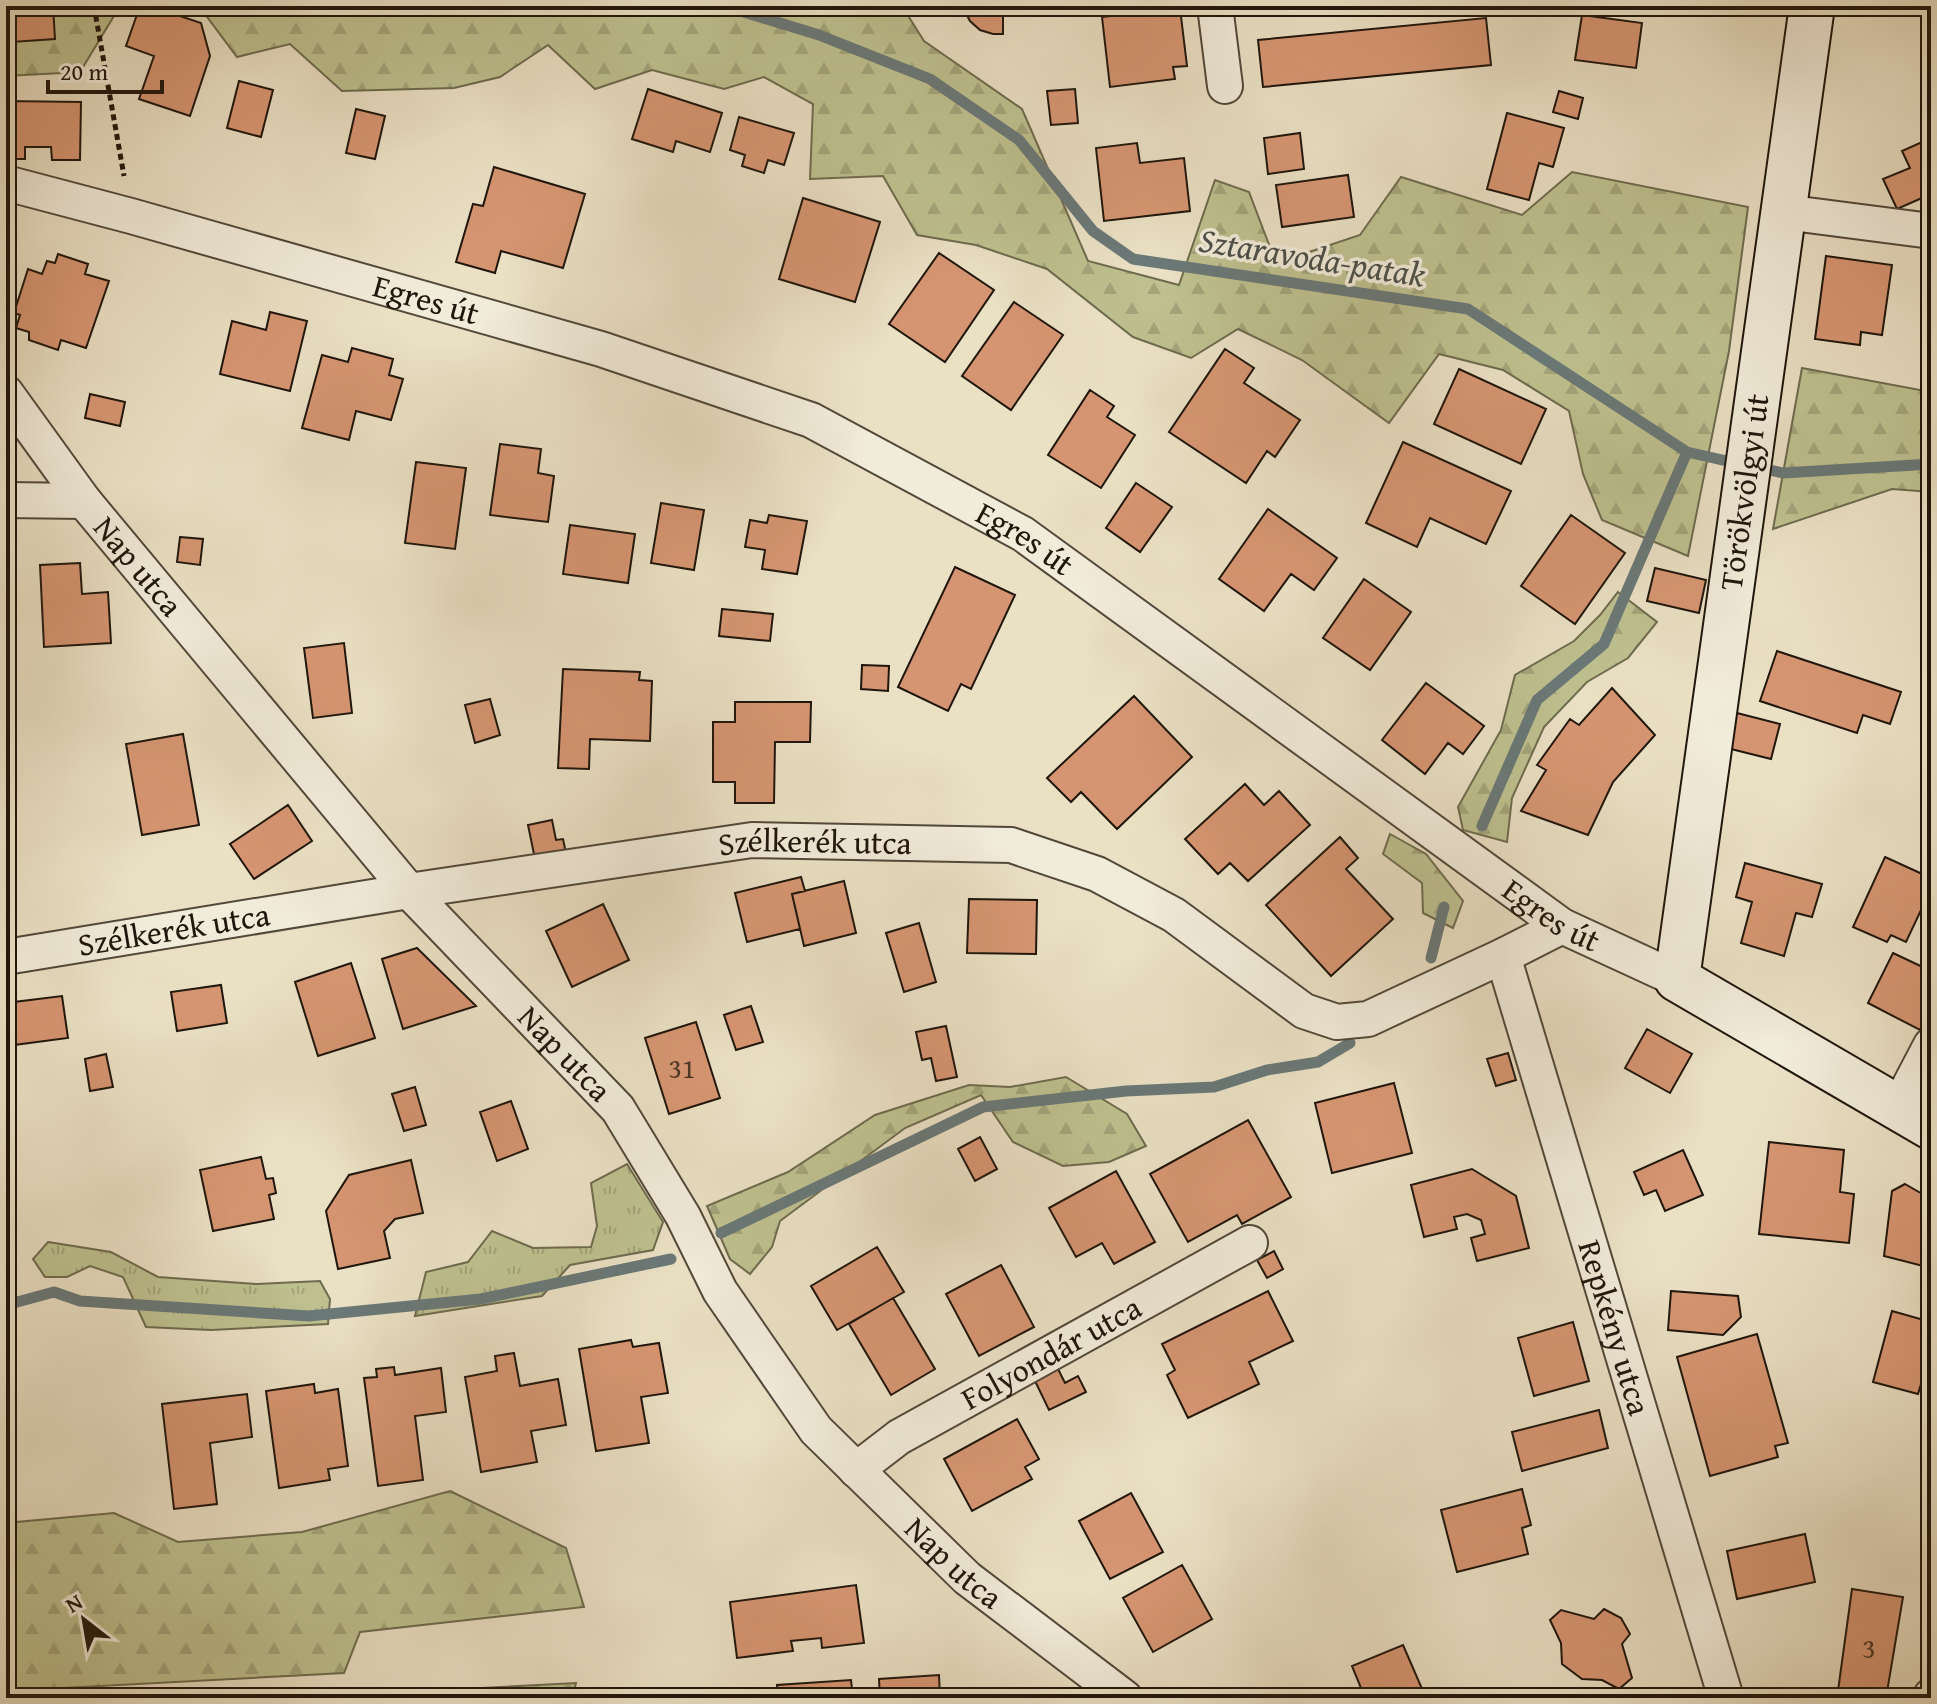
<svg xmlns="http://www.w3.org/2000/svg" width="1937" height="1704" font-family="'Gentium Book Plus',serif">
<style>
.grass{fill:url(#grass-tufts);stroke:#6e6b4e;stroke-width:2}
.forest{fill:url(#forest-firs);stroke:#6e6b4e;stroke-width:2}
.cemetery{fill:url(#cemetery-stones);stroke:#6e6b4e;stroke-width:2}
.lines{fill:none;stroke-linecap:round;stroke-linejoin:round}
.stream{stroke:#6a7877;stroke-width:11}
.building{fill:#d69572;stroke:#1f160c;stroke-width:2}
.street-casing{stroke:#52483a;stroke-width:38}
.secondary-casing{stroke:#1f160c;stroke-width:48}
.path{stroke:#1f160c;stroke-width:5;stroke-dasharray:6 4;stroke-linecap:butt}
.street{stroke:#f1ebd9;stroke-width:34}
.secondary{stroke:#f1ebd9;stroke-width:44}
.labels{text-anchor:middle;stroke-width:7;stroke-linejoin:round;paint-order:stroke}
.number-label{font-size:28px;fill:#4d3626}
.street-label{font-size:32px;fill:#1f160c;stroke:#f1ebd9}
.water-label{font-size:34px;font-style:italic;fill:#4b4f4a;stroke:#f1ebd9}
</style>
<defs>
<pattern id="grass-tufts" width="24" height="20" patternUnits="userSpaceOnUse" patternTransform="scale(2)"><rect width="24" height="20" fill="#bec08f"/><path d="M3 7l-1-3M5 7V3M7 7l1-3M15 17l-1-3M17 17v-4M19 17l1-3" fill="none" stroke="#a3a47a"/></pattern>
<pattern id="forest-firs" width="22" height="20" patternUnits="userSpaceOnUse" patternTransform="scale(2)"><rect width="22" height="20" fill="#bec08f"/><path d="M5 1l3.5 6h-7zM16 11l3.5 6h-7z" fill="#a3a47a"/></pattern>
<pattern id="cemetery-stones" width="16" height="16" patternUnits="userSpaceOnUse" patternTransform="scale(2)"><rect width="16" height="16" fill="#bec08f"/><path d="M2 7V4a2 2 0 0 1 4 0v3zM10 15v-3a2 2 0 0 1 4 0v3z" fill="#a3a47a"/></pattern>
</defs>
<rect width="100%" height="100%" fill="#eae0c4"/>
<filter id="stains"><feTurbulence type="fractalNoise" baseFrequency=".0025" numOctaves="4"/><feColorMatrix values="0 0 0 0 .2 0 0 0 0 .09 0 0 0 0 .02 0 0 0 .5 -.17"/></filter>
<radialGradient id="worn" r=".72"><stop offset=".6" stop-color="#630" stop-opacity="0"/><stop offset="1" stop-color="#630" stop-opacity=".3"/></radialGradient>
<path class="grass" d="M627 1164 663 1222 653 1250 570 1265 542 1296 415 1316 426 1272 468 1262 492 1231 533 1248 591 1247 597 1226 591 1183Z
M48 1242 111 1252 158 1277 257 1284 320 1281 330 1299 328 1324 211 1330 146 1327 123 1277 90 1266 67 1277H45L33 1259Z"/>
<path class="forest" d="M6 6H120L80 72 6 76Z
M199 6H902L924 41 1022 109 1088 261 1179 285 1215 180 1249 192 1276 263 1360 235 1401 177 1522 215 1572 172 1748 207 1729 351 1688 556 1602 520 1583 474 1569 411 1503 370 1439 354 1389 423 1302 360 1238 329 1191 358 1133 337 1047 269 976 245 917 235 883 176 810 179 813 104 764 77 724 89 652 70 595 89 548 45 500 77 454 88 342 91 290 44 237 57Z
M1802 368 1931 392V492L1892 489 1773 529Z
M1618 592 1657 622 1628 658 1587 682 1544 727 1512 798 1507 842 1463 830 1458 807 1501 730 1515 675 1574 641 1600 615Z
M1390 834 1426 854 1463 901 1453 928 1423 913 1422 883 1383 854Z
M1066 1077 1127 1114 1146 1146 1109 1162 1063 1166 1013 1142 981 1095 905 1128 780 1221 772 1247 750 1274 730 1259 707 1206 788 1172 875 1115 969 1085 1010 1087Z
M450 1491 566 1548 584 1607 360 1632 344 1673 6 1691V1523L114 1513 178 1542 302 1532Z"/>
<path class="cemetery" d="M576 1683 572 1698H294Z"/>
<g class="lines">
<path class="stream" d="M724 6 819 35 930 79 1019 140 1093 231 1133 259 1468 309 1687 452 1740 464
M1757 467 1783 473 1931 464
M1482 826 1537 700 1604 644 1687 452
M1431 958 1444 907
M721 1233 983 1107 1126 1091 1214 1087 1267 1070 1318 1062 1350 1043
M6 1305 54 1292 80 1301 309 1316 481 1299 671 1259"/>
</g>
<path class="building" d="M9 6H53L55 39 12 42Z
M140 6H150L201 23 210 56 190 116 139 99 154 56 126 46Z
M762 6H789V8L762 9Z
M962 6H1003V34H993L980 30 970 21Z
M1180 8 1187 66 1173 67 1175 79 1110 87 1102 17Z
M1582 15 1642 23 1636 68 1575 60Z
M1486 18 1491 65 1263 87 1258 40Z
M239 81 273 90 261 137 227 128Z
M648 89 722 113 710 152 676 141 673 152 632 139Z
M1075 89 1078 123 1051 125 1047 91Z
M1559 91 1583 98 1578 119 1553 112Z
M6 101 81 102 80 160H52L51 147H25V159H6Z
M356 109 385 116 375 159 346 153Z
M1507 113 1564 128 1553 167 1539 163 1529 200 1487 189Z
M739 117 794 133 784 165 768 160 764 173 742 166 745 155 730 150Z
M1300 133 1304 169 1268 174 1264 138Z
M1931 138V194L1897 209 1883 179 1910 168 1902 151Z
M1137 143 1140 163 1184 158 1190 211 1104 221 1096 148Z
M494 167 585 194 563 268 501 251 495 273 456 262 473 204 483 206Z
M1348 175 1354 217 1282 227 1276 185Z
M803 198 880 222 855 302 779 279Z
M939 253 994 290 945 362 889 324Z
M58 254 88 264 85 274 109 281 86 348 61 340 58 350 29 340V332L16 328 20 315 14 313 28 269 42 274 47 261 55 263Z
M1826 256 1892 265 1882 335 1861 332 1860 345 1815 339Z
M1014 302 1063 335 1011 410 962 376Z
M270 312 307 321 290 391 220 374 232 321 266 330Z
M352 348 393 359 389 375 403 379 391 420 356 411 349 440 302 428 322 355 348 362Z
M1225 349 1254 368 1244 383 1300 420 1275 457 1267 451 1246 483 1169 432Z
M1459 369 1546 409 1521 464 1434 424Z
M1090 390 1114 406 1107 417 1135 435 1101 488 1048 455Z
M90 394 125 402 120 426 85 418Z
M1403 442 1511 491 1486 544 1430 518 1417 547 1366 523Z
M500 444 541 449 538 473 554 476 548 522 490 515Z
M416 462 466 468 455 549 405 543Z
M1136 483 1172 507 1140 552 1106 528Z
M661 503 704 510 694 570 651 563Z
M1268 509 1337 558 1314 590 1291 574 1264 611 1219 579Z
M769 515 807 521 797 574 762 569 765 550 745 547 750 520 767 523Z
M1571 515 1625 553 1575 624 1521 586Z
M570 525 635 534 628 583 563 574Z
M180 537 203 539 200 565 177 562Z
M6 547H12L14 618H6Z
M80 563 82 594 108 592 111 643 44 647 40 565Z
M955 567 1015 595 971 689 961 684 948 711 898 687Z
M1655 568 1706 580 1699 613 1647 601Z
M1364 579 1411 612 1370 670 1323 638Z
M722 609 773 614 770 641 719 636Z
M344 643 352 713 313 718 304 648Z
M1777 651 1901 692 1890 724 1863 715 1857 733 1760 701Z
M862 665 889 666 888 691 861 689Z
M563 669 640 672 639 680 652 681 650 741 590 739 589 769 558 768Z
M1426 683 1484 726 1463 754 1448 743 1425 774 1382 740Z
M1612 688 1655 735 1613 782 1588 835 1521 811 1546 770 1537 765 1570 719 1579 725Z
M1134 696 1192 757 1117 829 1081 792 1071 802 1047 778Z
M490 699 500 735 475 743 465 705Z
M735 702H811L810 742H775L774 803H735V782H713V722H735Z
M1733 712 1780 724 1771 759 1723 747Z
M183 734 199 825 142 835 126 744Z
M1245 784 1264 805 1279 791 1310 825 1248 881 1230 863 1218 874 1185 839Z
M288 805 312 841 254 879 230 844Z
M552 820 556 840 563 839 566 853 535 859 528 825Z
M1340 837 1358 858 1346 869 1393 919 1331 976 1266 905Z
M1885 857 1931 878V889L1906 942 1891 935 1887 942 1853 927Z
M1745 863 1822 884 1812 917 1796 913 1784 956 1741 943 1752 902 1736 897Z
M801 877 805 891 792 894 800 929 747 942 735 893Z
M844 881 856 933 804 946 792 894Z
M969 899 1037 900 1036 954 967 953Z
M603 904 629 960 572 987 546 931Z
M919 923 936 982 904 992 886 933Z
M417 948 476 1006 403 1029 382 959Z
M1893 953 1931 971V1009L1920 1030 1868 1003Z
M351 963 375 1038 318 1056 295 982Z
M221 985 227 1023 177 1031 171 992Z
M62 996 68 1038 6 1046V1003Z
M751 1006 763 1042 736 1050 724 1015Z
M696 1022 720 1098 669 1114 645 1038Z
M946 1026 957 1077 936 1081 931 1058 922 1060 916 1032Z
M1647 1029 1692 1054 1670 1093 1625 1068Z
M1508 1053 1516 1080 1496 1086 1487 1059Z
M106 1054 113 1087 90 1091 85 1059Z
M1394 1083 1412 1153 1332 1173 1315 1103Z
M415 1087 426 1125 404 1131 392 1094Z
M511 1101 528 1149 497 1161 480 1112Z
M1248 1120 1291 1197 1242 1224 1237 1215 1188 1242 1150 1174Z
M980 1137 997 1169 975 1181 958 1149Z
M1769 1142 1844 1150 1840 1192 1854 1194 1849 1243 1759 1234Z
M1683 1150 1703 1195 1665 1211 1656 1190 1644 1195 1634 1172Z
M261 1157 266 1179 273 1178 276 1193 269 1195 274 1219 213 1231 200 1170Z
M411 1160 423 1213 395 1219 384 1231 390 1258 338 1269 326 1211 349 1175Z
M1472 1169 1516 1196 1529 1248 1477 1261 1471 1238 1485 1234 1481 1220 1467 1214 1454 1217 1457 1229 1424 1237 1411 1185Z
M1116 1171 1155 1242 1114 1264 1102 1243 1076 1257 1049 1208Z
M1905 1184 1931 1199V1268L1884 1256 1892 1191Z
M877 1247 904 1292 837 1330 811 1286Z
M1274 1251 1283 1269 1267 1278 1257 1260Z
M1001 1265 1034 1327 979 1356 946 1294Z
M1268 1291 1293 1341 1249 1362 1259 1384 1188 1418 1167 1375 1175 1370 1162 1344Z
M1671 1291 1738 1296 1741 1317 1723 1335 1668 1330Z
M893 1298 935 1369 891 1395 849 1324Z
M1892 1311 1931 1322V1382L1921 1384 1918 1394 1873 1382Z
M1573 1322 1589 1381 1534 1396 1518 1338Z
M1757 1334 1788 1443 1775 1446 1778 1457 1710 1476 1677 1357Z
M631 1340 633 1347 659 1343 668 1393 641 1397 649 1443 596 1451 579 1349Z
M514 1353 520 1386 558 1379 566 1425 531 1431 537 1462 481 1472 465 1377 497 1371 495 1356Z
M394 1367 395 1375 441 1368 446 1412 415 1416 423 1480 378 1486 364 1378 377 1377 376 1369Z
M1058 1369 1065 1383 1078 1376 1086 1392 1049 1410 1035 1381Z
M314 1384 315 1393 338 1389 348 1466 328 1469 330 1480 279 1488 266 1391Z
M247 1394 252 1437 210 1443 217 1504 174 1509 162 1404Z
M1599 1410 1608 1448 1522 1471 1512 1432Z
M1017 1419 1039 1459 1025 1467 1032 1479 972 1511 944 1459Z
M1522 1489 1531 1525 1522 1528 1528 1554 1457 1572 1441 1510Z
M1131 1493 1163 1552 1110 1579 1079 1521Z
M1805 1534 1815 1582 1737 1599 1727 1551Z
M1182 1565 1212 1619 1153 1652 1123 1598Z
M856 1585 864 1643 822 1648 821 1638 791 1641 793 1651 737 1658 730 1602Z
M1852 1589 1903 1597 1886 1698H1837Z
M1604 1609 1621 1618 1630 1634 1622 1644 1632 1678 1619 1689 1602 1680 1582 1679 1562 1664 1561 1643 1550 1620 1561 1610 1594 1619Z
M1403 1645 1426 1698H1365L1352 1666Z
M939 1675 940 1698H873H880L879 1679Z
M851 1680 853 1698H778L777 1685Z"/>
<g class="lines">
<defs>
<g id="street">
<path d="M1215 6 1225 86"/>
<path id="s1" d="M6 183 131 216 601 349 811 420 1023 534 1562 926 1677 979"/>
<path d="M1784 212 1931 231"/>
<path id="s2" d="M6 393 84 501 409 891 618 1109 683 1216 720 1291 816 1430 967 1578 1125 1698"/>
<path d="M6 500 84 501"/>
<path id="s3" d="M1503 956 1726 1698"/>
<path id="s4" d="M6 957 409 891 752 840 1011 845 1097 874 1174 915 1304 1011 1337 1022 1368 1019 1503 956 1562 926"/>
<path d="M1898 1108 1931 1045"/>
<path id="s5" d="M856 1470 899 1437 1250 1243"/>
<path d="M1931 1698V1696"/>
</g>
<path id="secondary" d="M1812 6 1677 979 1931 1127"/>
</defs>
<use href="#street" class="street-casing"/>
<use href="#secondary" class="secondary-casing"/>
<path class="path" d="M94 6 124 176"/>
<use href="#street" class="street"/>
<use href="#secondary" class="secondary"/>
</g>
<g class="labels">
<g class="number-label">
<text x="682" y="1078">31</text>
<text x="1869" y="1658">3</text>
</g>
<g class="street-label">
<text dy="11" stroke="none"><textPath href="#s1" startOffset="436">Egres út</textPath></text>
<text transform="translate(1744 492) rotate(-82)" y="11">Törökvölgyi út</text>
<text dy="11" stroke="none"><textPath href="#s1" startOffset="1084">Egres út</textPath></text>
<text dy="11" stroke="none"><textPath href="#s2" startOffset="218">Nap utca</textPath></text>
<text dy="11" stroke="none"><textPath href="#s4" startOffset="818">Szélkerék utca</textPath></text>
<text dy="11" stroke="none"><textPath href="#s1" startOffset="1732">Egres út</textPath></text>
<text dy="11" stroke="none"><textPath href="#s4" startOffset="170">Szélkerék utca</textPath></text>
<text dy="11" stroke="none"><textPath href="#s2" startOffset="866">Nap utca</textPath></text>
<text dy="11" stroke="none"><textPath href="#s3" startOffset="388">Repkény utca</textPath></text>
<text dy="11" stroke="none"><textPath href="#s5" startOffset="228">Folyondár utca</textPath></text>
<text dy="11" stroke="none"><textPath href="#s2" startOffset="1512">Nap utca</textPath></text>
</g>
<g class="water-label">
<text transform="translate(1312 257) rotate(9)" y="12">Sztaravoda-patak</text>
</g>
</g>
<rect width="1937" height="1704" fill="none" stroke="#eae0c4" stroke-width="32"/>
<rect x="8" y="8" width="1921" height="1688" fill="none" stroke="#1f160c" stroke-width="4"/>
<rect x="16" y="16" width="1905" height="1672" fill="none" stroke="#1f160c" stroke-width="2"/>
<g transform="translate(84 1620) rotate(329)" stroke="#f1ebd9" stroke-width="6" paint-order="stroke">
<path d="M0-6L14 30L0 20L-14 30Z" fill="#1f160c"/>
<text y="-12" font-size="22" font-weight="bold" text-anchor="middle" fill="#1f160c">N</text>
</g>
<path d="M48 80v12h114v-12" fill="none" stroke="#1f160c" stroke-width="4"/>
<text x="60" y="80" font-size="24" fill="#1f160c" stroke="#f1ebd9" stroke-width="6" paint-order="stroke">20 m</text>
<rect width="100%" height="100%" filter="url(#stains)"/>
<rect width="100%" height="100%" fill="url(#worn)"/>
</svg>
